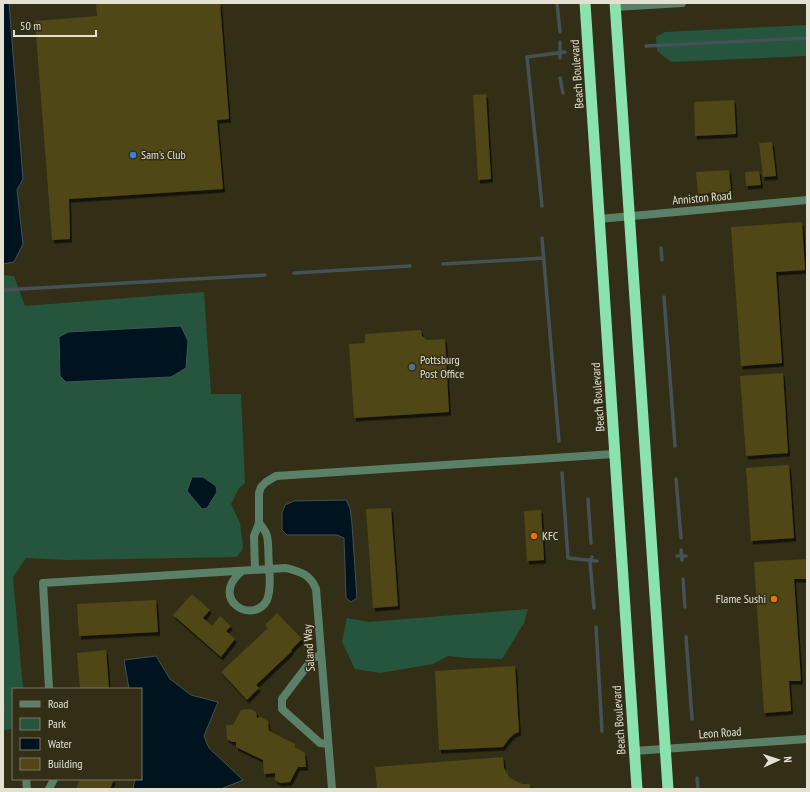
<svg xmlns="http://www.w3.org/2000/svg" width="810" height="792" font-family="'PT Sans Narrow',sans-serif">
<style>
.green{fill:#26553e}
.water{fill:#00141f;stroke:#445255}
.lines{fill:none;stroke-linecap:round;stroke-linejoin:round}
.stream{stroke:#445255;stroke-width:3.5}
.building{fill:#504618;filter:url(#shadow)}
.minor{stroke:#5a8068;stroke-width:8}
.tertiary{stroke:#5a8068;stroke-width:8}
.trunk{stroke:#8ae3ac;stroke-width:11}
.shop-dot{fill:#3f7fe0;stroke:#332e16;stroke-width:1.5}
.service-dot{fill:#5c6f8a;stroke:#332e16;stroke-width:1.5}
.food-dot{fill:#e8710a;stroke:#332e16;stroke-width:1.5}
.labels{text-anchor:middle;stroke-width:3;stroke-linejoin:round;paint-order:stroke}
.street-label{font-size:12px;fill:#e4e1d3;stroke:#332e16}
.poi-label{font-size:12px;fill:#e4e1d3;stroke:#332e16;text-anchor:start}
</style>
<defs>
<filter id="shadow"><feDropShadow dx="2" dy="3.5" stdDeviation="0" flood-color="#0009"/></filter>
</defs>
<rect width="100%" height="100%" fill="#332e16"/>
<path class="green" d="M807 25V56L671 62 657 51 656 37 665 32Z
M3 275 14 276 25 306 204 292 211 394H241L245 483 239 488 231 504 240 523 243 548 237 557 68 560 26 558 13 577 23 689H13V729L3 730Z
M528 609 524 623 502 659 468 658 448 656 433 664 380 673 355 669 342 642 347 618 369 622Z"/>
<path class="water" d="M3 3H9L23 179 17 190 23 244 14 262 3 264Z
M181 326 188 341 186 368 171 377 66 382 60 376 59 337 68 332Z
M192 477H203L216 486 217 492 207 508 202 509 187 491Z
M346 500 350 508 352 524 357 598 351 602 346 598 344 538 337 535H287L282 530V513L285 505 294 501Z
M156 656 170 679 191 695 218 702 204 736 209 748 243 780 221 789H133L135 779H141V689H129L124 660Z"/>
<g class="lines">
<path class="stream" d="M557 3 560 32
M646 46 807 38
M560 58V42
M560 78 563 93
M542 206 527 57 565 52
M542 238 559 441
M661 248 662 260
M443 264 544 258
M294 273 410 266
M3 290 265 275
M664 297 675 446
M562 473 568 558 597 561
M676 479 681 538
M588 499 591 543
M681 550 682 560
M677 556H686
M592 557 590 561 594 608
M683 579 685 607
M596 627 602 731
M686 637 692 719
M3 704V711
M697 778 698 789"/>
</g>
<path class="building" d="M96 3H220L229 119 217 120 223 189 69 199 70 239 52 240 35 21 97 16Z
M486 94 491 179 478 180 473 95Z
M734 100 736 134 695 136 694 102Z
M772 142 776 176 763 177 759 143Z
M729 170 731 192 698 194 696 172Z
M759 171 761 185 746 186 745 172Z
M802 222 805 270 776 272 782 363 741 366 731 227Z
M421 330 422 336 427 340 445 339 449 412 354 418 349 344 365 343V334Z
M783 373 788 453 746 456 740 376Z
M789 465 794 538 751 541 746 468Z
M391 508 398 606 373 608 366 509Z
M541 510 544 560 527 561 524 511Z
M807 559V579H794L801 681H789L791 711 764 713 754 562Z
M192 594 210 610 203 618 212 626 220 616 231 626 226 631 235 639 221 657 173 615Z
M156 600 158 632 79 636 77 604Z
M277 613 302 639 291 650 292 651 256 685 259 688 247 700 221 672 268 628 265 625Z
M106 650 109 689H80L77 653Z
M515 666 519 732 514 734 508 740 503 747 439 750 435 671Z
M251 709 256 712 257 718 261 717 268 721 269 731 295 744V747L305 753 306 767H298L290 782 280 783 275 780V773L264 774 263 760 236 747V742H232L227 739 226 725H233L241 710Z
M503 757 504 768 510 778 522 784H530V789H377L375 767Z
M80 779H114L110 789H76Z"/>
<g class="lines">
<path class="minor" d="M615 7 682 3
M255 570 254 536 259 523V493L261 487 266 482 276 476 614 454
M242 571C208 599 253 626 267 600 271 590 270 577 269 566 268 557 269 545 267 536 266 531 262 527 259 523
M321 656 314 657 282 699V709L320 743 328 744
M49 689 43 583 286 568C301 572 310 574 316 589L332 789
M634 751 807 739
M26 779 27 789
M49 789 54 779"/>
<path class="tertiary" d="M599 219 807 200"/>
<path class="trunk" d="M585 3 637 789
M615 3 668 789"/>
</g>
<circle class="shop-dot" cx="133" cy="155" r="4"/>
<circle class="service-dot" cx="412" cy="367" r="4"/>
<g class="food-dot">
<circle cx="534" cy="536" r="4"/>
<circle cx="774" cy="599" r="4"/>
</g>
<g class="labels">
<g class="street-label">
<text transform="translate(577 74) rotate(-94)" y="4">Beach Boulevard</text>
<text transform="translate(702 198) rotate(-5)" y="4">Anniston Road</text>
<text transform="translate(598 397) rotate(-94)" y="4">Beach Boulevard</text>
<text transform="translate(309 648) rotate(-94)" y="4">Saland Way</text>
<text transform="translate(619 720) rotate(-94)" y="4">Beach Boulevard</text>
<text transform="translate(720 733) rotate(-4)" y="4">Leon Road</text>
</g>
<g class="poi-label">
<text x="141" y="159">Sam's Club</text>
<text x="420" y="364">Pottsburg<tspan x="420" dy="14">Post Office</tspan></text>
<text x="542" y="540">KFC</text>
<text x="766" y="603" text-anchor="end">Flame Sushi</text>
</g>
</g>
<rect width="810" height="792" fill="none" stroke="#e4e1d3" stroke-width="8"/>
<rect x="12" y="688" width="130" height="92" fill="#332e16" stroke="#7a7662"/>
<rect x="20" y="701" width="20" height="6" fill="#5a8068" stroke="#7a7662"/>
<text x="48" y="708" font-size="12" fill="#e4e1d3">Road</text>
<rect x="20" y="718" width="20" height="12" fill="#26553e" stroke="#7a7662"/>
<text x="48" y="728" font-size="12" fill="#e4e1d3">Park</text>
<rect x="20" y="738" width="20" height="12" fill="#00141f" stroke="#7a7662"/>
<text x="48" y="748" font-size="12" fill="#e4e1d3">Water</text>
<rect x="20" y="758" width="20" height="12" fill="#504618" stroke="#7a7662"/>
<text x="48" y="768" font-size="12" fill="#e4e1d3">Building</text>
<g transform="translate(778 760) rotate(87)" stroke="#332e16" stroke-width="3" paint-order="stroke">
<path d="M0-3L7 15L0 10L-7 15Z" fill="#e4e1d3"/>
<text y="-6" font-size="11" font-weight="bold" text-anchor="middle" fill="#e4e1d3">N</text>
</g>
<path d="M14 30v6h82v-6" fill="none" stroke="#e4e1d3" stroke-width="2"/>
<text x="20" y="30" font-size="12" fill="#e4e1d3" stroke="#332e16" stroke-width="3" paint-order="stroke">50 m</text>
</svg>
